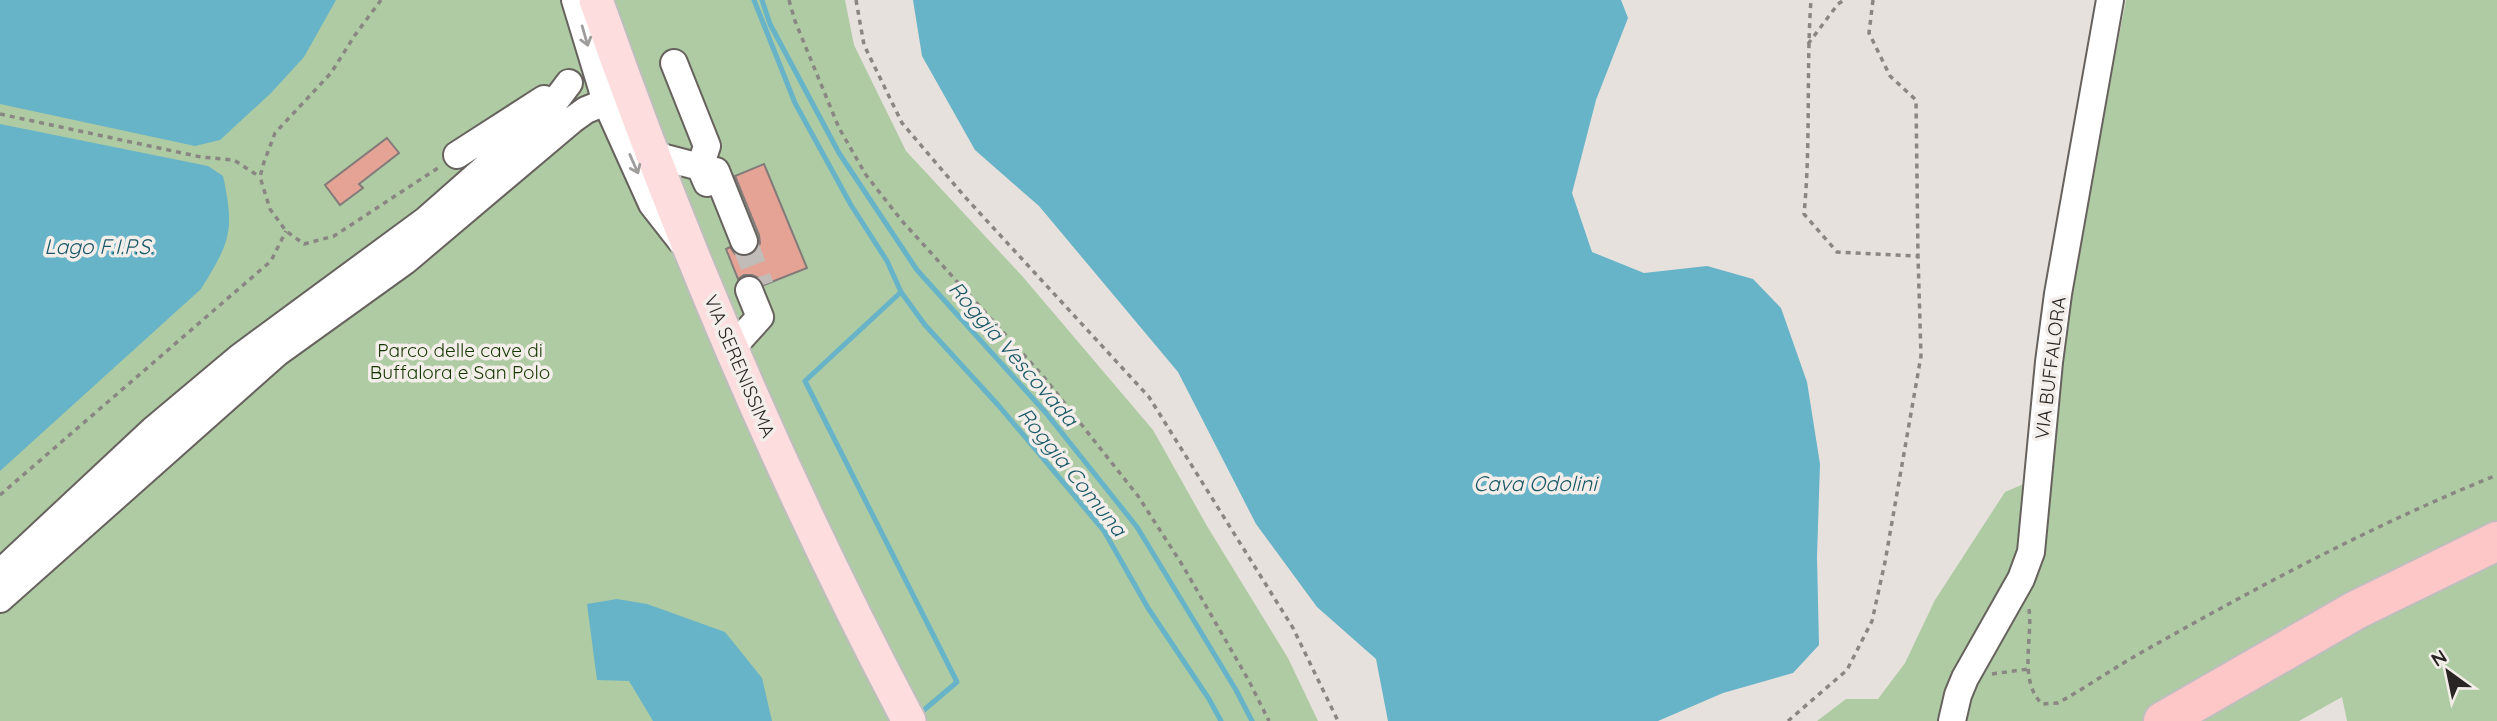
<svg xmlns="http://www.w3.org/2000/svg" width="2497" height="721" font-family="Quicksand,sans-serif">
<style>
.green{fill:#aecba3}
.water{fill:#67b3c8}
.lines{fill:none;stroke-linecap:round;stroke-linejoin:round}
.stream{stroke:#67b3c8;stroke-width:5}
.building{fill:#e5a395;stroke:#827b7a;stroke-width:2}
.minor-tunnel{stroke:#c1bcb8;stroke-width:26;stroke-dasharray:26 13;stroke-linecap:butt}
.minor-casing{stroke:#67625e;stroke-width:30}
.major-casing{stroke:#bebebd;stroke-width:37}
.highway-casing{stroke:#bebebd;stroke-width:42}
.path{stroke:#8a8683;stroke-width:3.5;stroke-dasharray:5 5;stroke-linecap:butt}
.minor{stroke:#fff;stroke-width:26}
.major{stroke:#fddddd;stroke-width:33}
.highway{stroke:#fcc7c6;stroke-width:38}
.oneway{stroke:#9e9d9c}
.labels{text-anchor:middle;stroke-width:7;stroke-linejoin:round;paint-order:stroke}
.park-label{font-size:19px;fill:#143701;stroke:#f4eeea}
.street-label{font-size:19px;fill:#282624;stroke:#f4eeea}
.water-label{font-size:21px;font-style:italic;fill:#185867;stroke:#f4eeea}
</style>
<rect width="100%" height="100%" fill="#e7e1dd"/>
<path class="green" d="M0 0H845L854 45 906 151 1023 277 1153 430 1207 526 1288 658 1318 721H0Z
M2126 0H2497V721H2347L2342 697 2299 721H1817L1846 699H1878L1905 663 1935 600 2005 492 2051 472 2059 375 2073 272Z"/>
<path class="water" d="M0 0H336L304 57 271 93 220 140 195 146 0 104Z
M913 0H1621L1628 18 1596 100 1572 193 1592 252 1644 273 1707 266 1753 279 1781 308 1807 382 1820 464 1817 557 1819 645 1793 673 1723 693 1658 721H1388L1376 659 1317 607 1256 524 1178 372 1039 206 975 150 922 56Z
M0 124 208 166 223 176C235 231 230 242 201 289L0 471Z
M617 599 647 604 725 632 762 678 772 721H653L629 681 597 680 587 604Z"/>
<g class="lines">
<path class="stream" d="M754 0 795 103 851 205 887 261 901 292 925 325 999 406 1104 531 1148 608 1209 699 1221 721
M762 0 770 24 839 153 917 270 1046 413 1137 527 1236 690 1252 721
M901 292 805 381 957 682 918 715"/>
</g>
<path class="building" d="M387 138 399 153 359 184 363 188 340 205 325 185Z
M764 164 807 268 764 285 759 278 752 275H744L738 279 726 249 730 247 735 254 742 257 750 255 757 250 760 243 759 235 735 176Z"/>
<g class="lines">
<path class="minor-tunnel" d="M744 241 761 286"/>
<defs>
<path id="minor" d="M575 0 606 102 652 204 681 241
M674 63 707 146 700 167 716 171 744 241
M457 155 544 99
M654 155 700 167 707 183
M732 348 760 317 749 290
M0 573 153 430 240 357 426 220 544 116 569 83
M0 599 277 353 405 261 572 120 586 110 606 102
M1952 721 1958 695 1965 678 2021 579 2031 552 2049 362 2058 294 2110 0"/>
<path id="major" d="M596 0C683 247 786 489 909 721"/>
<path id="highway" d="M2163 721 2356 610 2497 541"/>
</defs>
<use href="#minor" class="minor-casing"/>
<use href="#major" class="major-casing"/>
<use href="#highway" class="highway-casing"/>
<path class="path" d="M381 0 355 35 331 73 275 133 264 162 260 177 270 209 286 231 304 244 334 236 441 166
M789 0 795 21 839 128 866 175 902 221 1043 376 1138 496 1183 566 1249 681 1269 721
M856 0 864 45 902 123 965 197 1149 397 1293 628 1338 721
M1873 0 1869 33 1890 76 1916 100 1918 256
M1808 44 1838 4 1844 0
M0 114 201 157 234 160 260 177
M0 495 271 261 286 231
M2029 609C2033 639 2018 680 2042 704L2058 703C2087 687 2115 667 2144 651 2259 586 2375 524 2497 475
M1992 674 2028 669
M1788 721 1847 670 1872 621 1885 562 1921 356 1918 256 1837 252 1804 214C1811 143 1806 71 1811 0"/>
<use href="#minor" class="minor"/>
<use href="#major" class="major"/>
<use href="#highway" class="highway"/>
</g>
<defs><path id="oneway-shaft" d="M-6 0H5M1.5-3L5.5 0L1.5 3" fill="none" stroke-width="1.6" stroke-linecap="round" stroke-linejoin="round" transform="scale(1.75)"/></defs>
<g class="oneway">
<use href="#oneway-shaft" transform="translate(585 36) rotate(74)"/>
<use href="#oneway-shaft" transform="translate(634 164) rotate(66)"/>
</g>
<g class="labels">
<g class="park-label">
<text x="460" y="357">Parco delle cave di<tspan x="460" dy="22">Buffalora e San Polo</tspan></text>
</g>
<g class="street-label">
<text transform="translate(740 366) rotate(67)" y="7">VIA SERENISSIMA</text>
<text transform="translate(2050 368) rotate(-83)" y="7">VIA BUFFALORA</text>
</g>
<g class="water-label">
<text x="99" y="254">Lago F.I.P.S.</text>
<text transform="translate(1013 354) rotate(49)" y="7">Roggia Vescovada</text>
<text transform="translate(1072 472) rotate(51)" y="7">Roggia Comuna</text>
<text x="1535" y="491">Cava Odolini</text>
</g>
</g>
<g transform="translate(2448 672) rotate(327)" stroke="#f4eeea" stroke-width="5" paint-order="stroke">
<path d="M0-5L12 26L0 18L-12 26Z" fill="#282624"/>
<text y="-10" font-size="19" font-weight="bold" text-anchor="middle" fill="#282624">N</text>
</g>
</svg>
